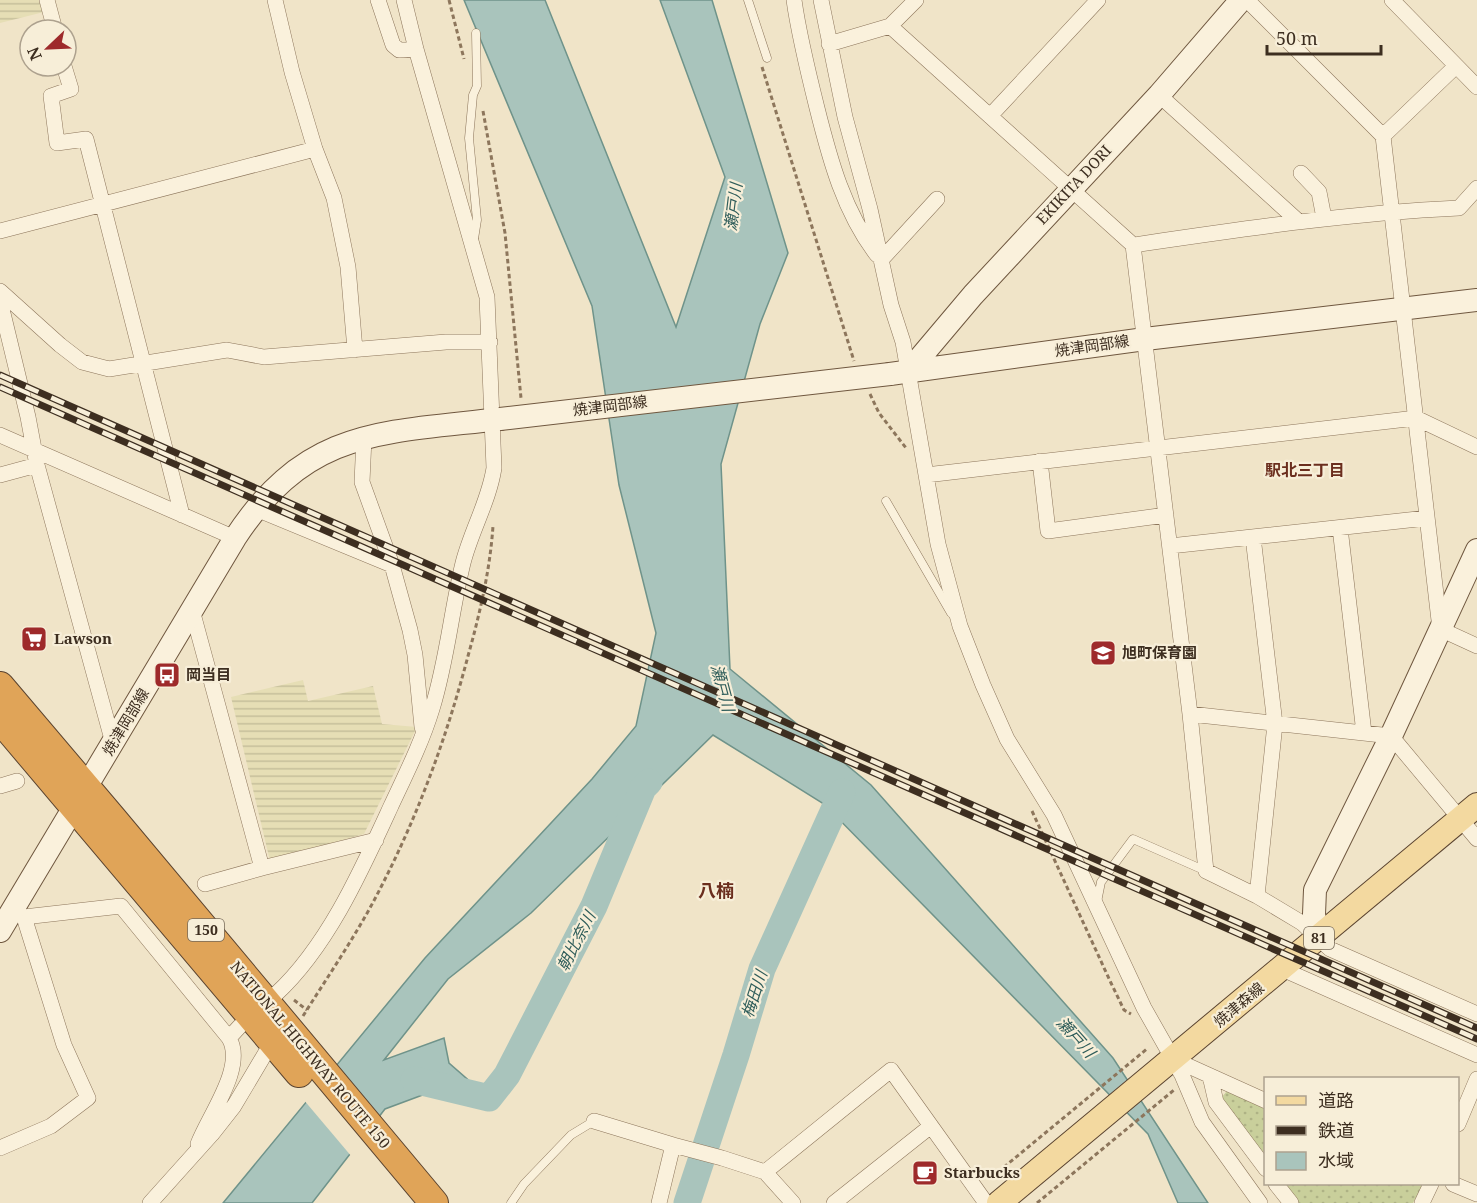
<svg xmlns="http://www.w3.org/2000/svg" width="1477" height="1203" font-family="'Noto Serif','Noto Sans JP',serif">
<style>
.farmland{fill:url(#farmland-rules)}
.green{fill:url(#green-dots)}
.water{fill:#a9c4bc;stroke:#6f938a;stroke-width:1.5}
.pier{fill:#f0e4c8}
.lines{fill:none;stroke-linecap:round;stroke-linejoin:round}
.river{stroke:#a9c4bc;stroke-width:27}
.lane-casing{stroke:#8d765c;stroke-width:9}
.street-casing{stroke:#8d765c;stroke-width:16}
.secondary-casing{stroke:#6f573f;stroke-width:24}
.primary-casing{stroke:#5b4430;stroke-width:26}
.highway-casing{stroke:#5b4430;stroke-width:30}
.path{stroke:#8d765c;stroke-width:3;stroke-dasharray:4.5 3;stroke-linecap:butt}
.lane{stroke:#faf1dc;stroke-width:8}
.street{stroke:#faf1dc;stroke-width:15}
.secondary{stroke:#faf1dc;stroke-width:22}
.primary{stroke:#f3d9a0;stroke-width:24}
.highway{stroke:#e0a458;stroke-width:28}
.rail-casing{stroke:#3d2e20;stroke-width:7}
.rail{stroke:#f7eed8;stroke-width:4.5;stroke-dasharray:14;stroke-linecap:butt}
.secondary-bridge-casing{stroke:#6f573f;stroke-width:24;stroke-linecap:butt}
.secondary-bridge{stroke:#faf1dc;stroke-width:22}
.labels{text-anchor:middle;stroke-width:4.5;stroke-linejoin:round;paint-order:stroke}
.shield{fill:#f7eed8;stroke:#756857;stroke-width:1.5}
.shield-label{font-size:14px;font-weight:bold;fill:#3d2e20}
.street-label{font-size:15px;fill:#3d2e20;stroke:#f7eed8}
.poi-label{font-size:15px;font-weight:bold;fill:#3d2e20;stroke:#f7eed8;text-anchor:start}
.water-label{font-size:16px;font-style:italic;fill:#2f5d5a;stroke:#f7eed8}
.neighbourhood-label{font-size:16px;font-weight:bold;fill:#6b2e1e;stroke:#f7eed8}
.quarter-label{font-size:18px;font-weight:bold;fill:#6b2e1e;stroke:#f7eed8}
</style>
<defs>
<pattern id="farmland-rules" width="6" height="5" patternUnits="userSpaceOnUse" patternTransform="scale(1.5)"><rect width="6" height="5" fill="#e6deb5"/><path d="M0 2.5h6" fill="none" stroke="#c6bf9b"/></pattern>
<pattern id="green-dots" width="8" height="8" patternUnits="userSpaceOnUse" patternTransform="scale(1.5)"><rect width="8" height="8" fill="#c9cf9b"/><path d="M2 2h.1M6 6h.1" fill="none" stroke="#aeb285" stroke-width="1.8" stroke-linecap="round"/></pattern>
</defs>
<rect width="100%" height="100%" fill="#f0e4c8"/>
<path class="farmland" d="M0 0H41L44 12 0 23Z
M303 680 308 701 373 686 382 724 417 727 364 834 270 861 231 697Z"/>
<path class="green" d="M1227 1091 1265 1109V1158L1221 1098Z
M1285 1184H1423V1185L1413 1203H1299Z"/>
<path class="water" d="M464 0H545L676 327 725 177 660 0H712L788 253 760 324 721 464 730 669 871 785 1113 1058 1208 1203H1178L1148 1134 824 804 713 735 531 913 448 979 384 1060 444 1038 449 1063 489 1098 444 1087 385 1109 312 1203H223L425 958 592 779 636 726 656 633 619 485 592 306Z"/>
<path class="pier" d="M334 1062 382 1118 352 1157 303 1099Z"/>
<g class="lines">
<path class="river" d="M414 1080 489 1098 507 1075 594 906 643 788 649 782
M687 1203 736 1055 762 969 842 792"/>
<defs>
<path id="lane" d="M748 0 767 58
M474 239 477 220 469 138 473 95 477 86 476 33
M886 501 951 613
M1097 902 1101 882 1133 839 1206 871
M511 1203 524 1184 571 1135 594 1121"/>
<path id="street" d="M47 0 55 30
M275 0 292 72 315 149 334 198 348 267 355 350
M378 0 393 45 399 50 416 49
M794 0C799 36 808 72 817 108 830 160 844 212 877 255
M821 0 845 117 870 209 891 305 903 342 938 544 960 626 983 685 1007 739 1054 815 1144 1008 1182 1075 1202 1122 1260 1203
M1247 0 1383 136 1456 66
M1392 0 1477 87
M890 26 1133 245 1190 714 1206 871 1257 896 1302 923 1330 949 1477 1014
M829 44 890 26 916 0
M64 66 71 89 51 96 57 143 86 139 182 515
M1159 95 1298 221
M990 116 1098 0
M1383 136 1440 629 1477 646
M1301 173 1319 192 1324 218
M0 231 315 149
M1133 245C1242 229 1349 213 1459 208L1477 188
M881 260 937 199
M0 291 60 345 82 362 109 369 227 350 264 357 446 342H490
M0 301 28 417 37 465 113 743
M0 435 235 538
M1040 461 1048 531 1166 515
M0 475 37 465
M926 475 1416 418 1477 447
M256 509 392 565 362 482 364 438
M1340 528 1364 733
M1253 537 1275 724 1257 896
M1170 546 1427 518
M392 565 410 630 415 655 422 727
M192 610 262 868
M1190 714 1391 736 1477 839
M0 786 17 781
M205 884 262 868 376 840
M24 917 121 906 229 1038
M1282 969 1477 1055
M276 994C328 946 362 869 391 806 406 774 422 742 432 709 447 661 451 612 463 563 471 531 489 501 494 468L487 297 416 49 404 0
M1173 1059 1266 1101
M1210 1076 1216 1102 1266 1169
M594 1121 673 1145 722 1158 765 1172 793 1203
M1458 1124 1477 1079
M198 1144C209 1115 246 1067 229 1038L240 1026
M0 1148 51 1126 88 1098 64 1045 24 917 12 910
M765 1172 891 1070 986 1203
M1276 1184 1291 1203
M1453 1184 1477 1194
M150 1203 212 1134 234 1106 272 1042
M659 1203 673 1145
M834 1203 931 1126
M1422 1203 1431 1184"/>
<path id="secondary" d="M908 372 973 295 1159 95 1241 0
M890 374 1145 339 1477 300
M0 931 235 538C307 428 381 433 500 419
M1318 938 1314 914 1315 890 1391 736 1477 550"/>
<path id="primary" d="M999 1203 1477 805"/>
<path id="highway" d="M0 686 112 818 434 1203
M0 719 299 1073"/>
</defs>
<use href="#lane" class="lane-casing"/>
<use href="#street" class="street-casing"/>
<use href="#secondary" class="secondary-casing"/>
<use href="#primary" class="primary-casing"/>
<use href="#highway" class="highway-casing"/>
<path class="path" d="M449 0 464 59
M762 67 854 361
M483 111 505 233 521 398
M870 394 879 413 906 448
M1032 811 1111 983 1124 1010 1131 1014
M294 1000 307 1010
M303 1016C330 973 359 931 381 887 419 813 447 736 468 656 480 613 490 570 493 526
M998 1172 1148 1048
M1037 1203 1174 1090"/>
<use href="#lane" class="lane"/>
<use href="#street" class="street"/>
<use href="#secondary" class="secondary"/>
<use href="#primary" class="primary"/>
<use href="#highway" class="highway"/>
<defs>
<path id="rail" d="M0 375 1477 1028
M0 387 1477 1039"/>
</defs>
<use href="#rail" class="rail-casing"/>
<use href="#rail" class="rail"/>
<defs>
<path id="secondary-bridge" d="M500 419 890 374"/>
</defs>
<use href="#secondary-bridge" class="secondary-bridge-casing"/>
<use href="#secondary-bridge" class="secondary-bridge"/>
</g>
<defs>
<symbol id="supermarket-square" viewBox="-11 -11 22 22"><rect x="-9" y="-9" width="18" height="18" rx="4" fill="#9e2a2b" stroke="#f7eed8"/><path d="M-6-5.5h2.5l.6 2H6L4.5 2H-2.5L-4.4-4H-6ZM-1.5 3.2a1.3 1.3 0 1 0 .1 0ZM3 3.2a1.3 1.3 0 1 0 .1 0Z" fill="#fff"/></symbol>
<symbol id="school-square" viewBox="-11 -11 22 22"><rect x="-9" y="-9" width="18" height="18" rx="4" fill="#9e2a2b" stroke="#f7eed8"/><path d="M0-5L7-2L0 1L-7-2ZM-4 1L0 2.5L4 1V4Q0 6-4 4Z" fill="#fff"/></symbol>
<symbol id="bus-square" viewBox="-11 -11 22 22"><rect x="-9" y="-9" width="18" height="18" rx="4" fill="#9e2a2b" stroke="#f7eed8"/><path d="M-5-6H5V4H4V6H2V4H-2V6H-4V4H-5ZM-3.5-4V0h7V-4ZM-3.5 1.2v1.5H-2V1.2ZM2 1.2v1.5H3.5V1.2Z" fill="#fff"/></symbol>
<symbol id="cafe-square" viewBox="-11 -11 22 22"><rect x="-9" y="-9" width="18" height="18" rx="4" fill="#9e2a2b" stroke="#f7eed8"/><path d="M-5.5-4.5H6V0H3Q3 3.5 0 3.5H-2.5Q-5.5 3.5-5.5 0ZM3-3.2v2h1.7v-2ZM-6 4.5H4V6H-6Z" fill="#fff"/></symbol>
</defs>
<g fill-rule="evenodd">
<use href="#supermarket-square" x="19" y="624" width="30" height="30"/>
<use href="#school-square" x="1088" y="638" width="30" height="30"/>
<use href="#bus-square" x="152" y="660" width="30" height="30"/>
<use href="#cafe-square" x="910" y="1158" width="30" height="30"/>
</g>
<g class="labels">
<g class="shield">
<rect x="188" y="919" width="36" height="22" rx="4.5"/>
<rect x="1304" y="927" width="30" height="22" rx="4.5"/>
</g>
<g class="shield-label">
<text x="206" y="935">150</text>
<text x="1319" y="943">81</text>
</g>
<g class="street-label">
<text transform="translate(1074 185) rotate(-47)" y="5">EKIKITA DORI</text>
<text transform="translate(1092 346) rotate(-8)" y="5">焼津岡部線</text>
<text transform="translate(610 406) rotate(-7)" y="5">焼津岡部線</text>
<text transform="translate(126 722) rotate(-59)" y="5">焼津岡部線</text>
<text transform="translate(1239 1005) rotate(-40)" y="5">焼津森線</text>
<text transform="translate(310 1055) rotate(50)" y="5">NATIONAL HIGHWAY ROUTE 150</text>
</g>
<g class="poi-label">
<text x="54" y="644">Lawson</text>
<text x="1122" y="658">旭町保育園</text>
<text x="186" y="680">岡当目</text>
<text x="944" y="1178">Starbucks</text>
</g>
<g class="water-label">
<text transform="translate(733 207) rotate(-83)" y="6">瀬戸川</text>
<text transform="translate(723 688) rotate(75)" y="6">瀬戸川</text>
<text transform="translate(576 941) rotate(-63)" y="6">朝比奈川</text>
<text transform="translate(754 994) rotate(-72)" y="6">梅田川</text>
<text transform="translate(1076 1037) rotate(48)" y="6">瀬戸川</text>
</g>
<g class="neighbourhood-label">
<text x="1305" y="476">駅北三丁目</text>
</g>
<g class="quarter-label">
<text x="716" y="897">八楠</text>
</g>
</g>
<rect x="1264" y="1077" width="195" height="108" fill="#f7eed8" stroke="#ada18e" stroke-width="1.5"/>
<rect x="1276" y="1096" width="30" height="9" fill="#f3d9a0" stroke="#ada18e" stroke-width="1.5"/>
<text x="1318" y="1107" font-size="18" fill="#3d2e20">道路</text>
<rect x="1276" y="1126" width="30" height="9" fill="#3d2e20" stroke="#ada18e" stroke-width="1.5"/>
<text x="1318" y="1137" font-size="18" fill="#3d2e20">鉄道</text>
<rect x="1276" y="1152" width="30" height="18" fill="#a9c4bc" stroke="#ada18e" stroke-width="1.5"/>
<text x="1318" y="1167" font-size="18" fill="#3d2e20">水域</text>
<g transform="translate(48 48) rotate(247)"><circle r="28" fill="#f7eed8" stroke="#ada18e" stroke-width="1.5"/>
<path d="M0-4.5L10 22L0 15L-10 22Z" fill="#9e2a2b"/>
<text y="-9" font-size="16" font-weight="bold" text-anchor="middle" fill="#3d2e20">N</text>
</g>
<path d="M1267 45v9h114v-9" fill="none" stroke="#3d2e20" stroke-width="3"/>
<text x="1276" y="45" font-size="18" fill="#3d2e20" stroke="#f7eed8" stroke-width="4.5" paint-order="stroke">50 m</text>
</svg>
